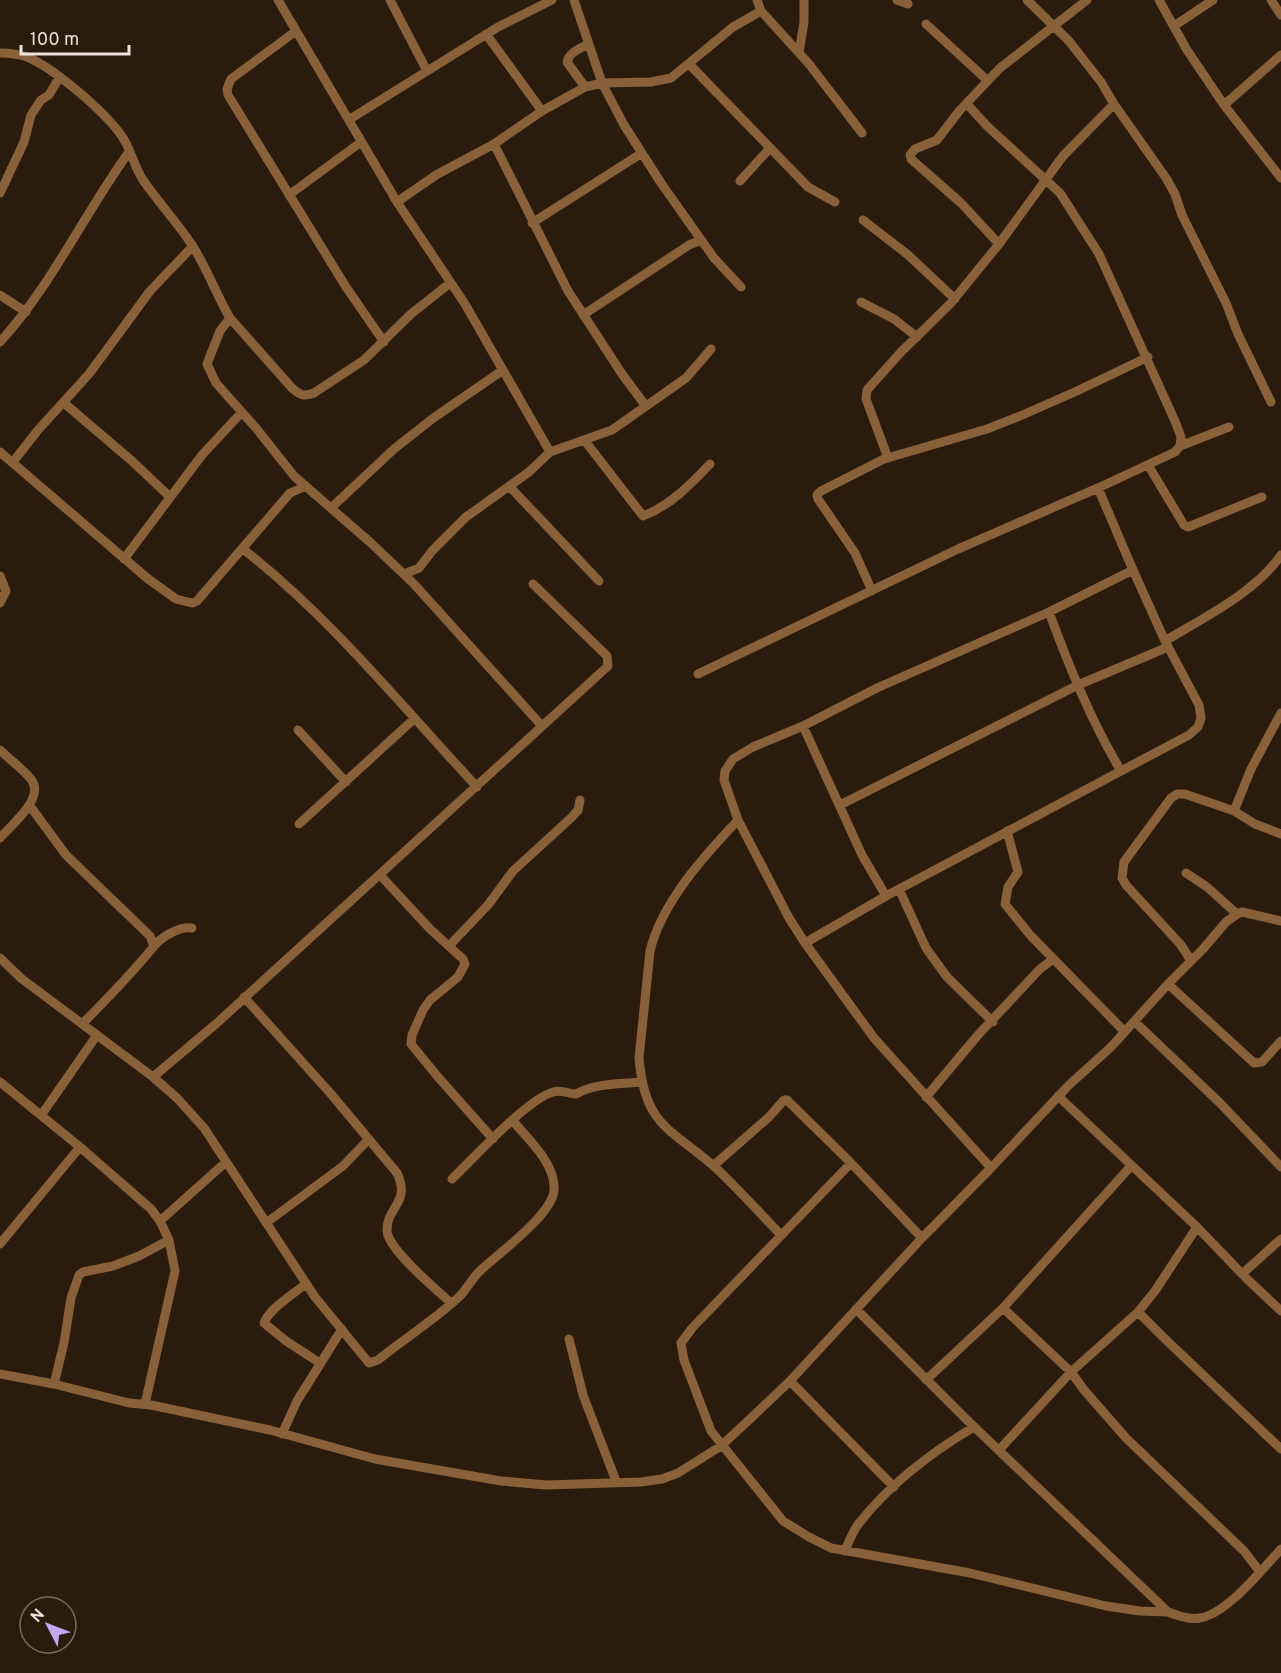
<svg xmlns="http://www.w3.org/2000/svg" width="1281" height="1673" font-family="Overpass,sans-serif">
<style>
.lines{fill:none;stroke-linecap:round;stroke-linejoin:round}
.minor{stroke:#88613a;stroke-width:9}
</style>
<rect width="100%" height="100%" fill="#2b1b0c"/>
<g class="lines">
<path class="minor" d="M278 0 397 202 465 304 550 452 529 472 466 517 432 551 419 568 404 574
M390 0 427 71
M574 0 602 83 624 125 661 183 714 258 741 287
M757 0 761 11 809 64 862 133
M897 0 908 4
M1027 0 1069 41 1101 82 1114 104 1166 178 1175 194 1182 215 1226 303 1238 334 1271 402
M1159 0 1187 50 1224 105 1281 178
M1271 0 1281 15
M926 24 987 80
M1174 26 1213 0
M296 31 231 79 227 89 228 95 346 287 384 342
M486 34 542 111
M0 53C9 53 18 54 27 57 54 68 104 111 121 135 131 148 133 165 143 180 158 202 177 222 192 245 207 268 216 294 230 318L220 331 207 364 216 383 256 428 294 476 371 543 414 584 542 726
M799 53 804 22V0
M689 64 808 187 835 202
M585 87 567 62C569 52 580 49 588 44
M967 104 987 126 1060 193 1099 254 1175 421 1181 437 1180 446
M1224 105 1281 55
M350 119 498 27 552 0
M494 144 568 291 622 374 645 405
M740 181 770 148
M0 193 24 142 31 115 41 100 49 95 59 78
M289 195 361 142
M397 202 436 175 494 144 542 111 585 87 602 83 651 82 671 78 733 27 761 11
M863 220 907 254 955 299
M532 223 642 153
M999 244 961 203 911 159 910 155 915 149 937 140 960 110 1000 68 1087 0
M0 295 26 312
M861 302 894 319 917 337
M583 315 689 245 701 240
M230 318 292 388C300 395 304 397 314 393L364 360 411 314 450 283
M0 342C52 285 84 214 129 152
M64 403 132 461 170 497
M585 441 643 516C670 506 691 484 710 464
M0 452 147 578 176 599 192 603 197 601 290 493 306 486
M550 452 612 430 686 378 711 349
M888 458 866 399 867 390 901 352 951 303 999 244 1063 156 1114 104
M13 462 38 430 89 374 150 291 193 246
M1148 465 1184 525 1188 527 1262 497
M509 486 599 581
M1098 488 1133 570 1165 641 1199 705 1201 718 1198 727 1189 735 1121 771
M331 508 394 449 432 419 503 370
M243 549C331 618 401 705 477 787
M124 559 202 455 242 412
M0 576 6 591 0 603
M872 591 855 553 818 499 817 495 821 491 884 459 987 429 1020 416 1077 391 1148 357
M1165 641C1203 618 1256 592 1281 555
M698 674 958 549 1098 488 1175 452 1180 446 1229 427
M803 726 862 855 886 896
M298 730 346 782
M0 750C10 760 23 769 31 779 46 798 11 825 0 838
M840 805 1078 685 1168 647
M30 806 66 855 150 936 154 946
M1234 811 1251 769 1281 713
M738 820C704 856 662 902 650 951L639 1058C645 1129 672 1128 717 1169 739 1190 760 1213 781 1235
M299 824 414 719
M1007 831 1018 872 1008 887 1005 904 1031 936 1125 1032
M1186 873 1207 887 1237 914
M380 875 430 929 463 959 465 964 458 977 430 1000 423 1010 412 1035 411 1044 438 1077 493 1139
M899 889 926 948 947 977 993 1022
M805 943 886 896 1121 771C1091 721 1069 666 1049 612
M449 946 488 905 513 871 572 817 578 810 580 800
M0 958 22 979 153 1077 177 1098 204 1128 315 1297 369 1363 378 1360C405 1338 436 1319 461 1295 468 1287 473 1277 481 1270 499 1253 553 1214 554 1190 556 1164 528 1139 513 1121
M1191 961 1181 945 1126 885 1122 878 1124 862 1171 798 1177 794H1185L1234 811 1255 824 1281 834
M1168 984 1254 1063 1262 1062 1281 1041
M244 997 331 1094 397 1173C411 1203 387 1206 387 1230 386 1248 437 1290 451 1303
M1135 1022 1220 1103 1281 1167
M83 1023C108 998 133 972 155 945 163 936 180 926 192 928
M153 1077 217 1023 608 666 607 656 533 584
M0 1082 80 1147 151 1209 160 1221 169 1240 175 1271 145 1404
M1058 1096 1197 1227 1246 1278 1281 1311
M926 1097 978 1035 1040 969 1053 959
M42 1114 97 1035
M851 1163 693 1327 681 1343 684 1360 711 1431 783 1521 809 1537 831 1548 970 1573 1106 1606 1140 1611 1168 1612
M713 1166 769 1117 784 1100H787L851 1163 922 1238
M991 1168 874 1038 805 943 789 918 738 820 724 780 725 771 733 759 753 747 803 726 877 688 1049 612 1133 570
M452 1179C474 1158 526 1100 553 1092 561 1089 568 1094 576 1094 595 1083 620 1084 642 1082
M160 1221 226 1162
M266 1223 343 1166 369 1139
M0 1244 80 1147
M1242 1274 1281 1239
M306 1284C294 1293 268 1310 264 1323L286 1341 320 1363
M1003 1308 1071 1372 1084 1390 1126 1438 1244 1551 1260 1572
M856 1309 966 1419 1168 1612C1178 1616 1190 1620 1200 1618 1227 1614 1263 1568 1281 1549
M1138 1312 1163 1337 1281 1449
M569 1339 583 1395 616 1481
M0 1374 54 1384 129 1403 151 1405 270 1430 375 1459 501 1481 546 1485 641 1482 662 1479 678 1473 721 1446 750 1419 790 1381 922 1238 991 1168 1069 1085 1111 1047 1168 984 1203 949 1226 922 1237 914 1242 912 1281 921
M926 1380 1003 1308 1131 1166
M790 1381 894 1487
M54 1384 64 1343 71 1298 79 1275 83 1272 113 1266 139 1256 169 1240
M282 1434 297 1401 342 1329
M999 1450 1071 1372 1138 1312 1155 1291 1197 1227
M845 1551C849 1541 853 1530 860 1522 890 1484 932 1452 974 1427"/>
</g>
<g transform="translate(48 1625) rotate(312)"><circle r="28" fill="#2b1b0c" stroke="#796b5e" stroke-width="1.5"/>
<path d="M0-4.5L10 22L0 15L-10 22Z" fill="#c2a8f3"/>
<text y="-9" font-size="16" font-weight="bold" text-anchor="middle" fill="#ede2d8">N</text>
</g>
<path d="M21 45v9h108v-9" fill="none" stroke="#ede2d8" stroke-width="3"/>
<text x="30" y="45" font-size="18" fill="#ede2d8" stroke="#2b1b0c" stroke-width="4.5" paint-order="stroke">100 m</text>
</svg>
